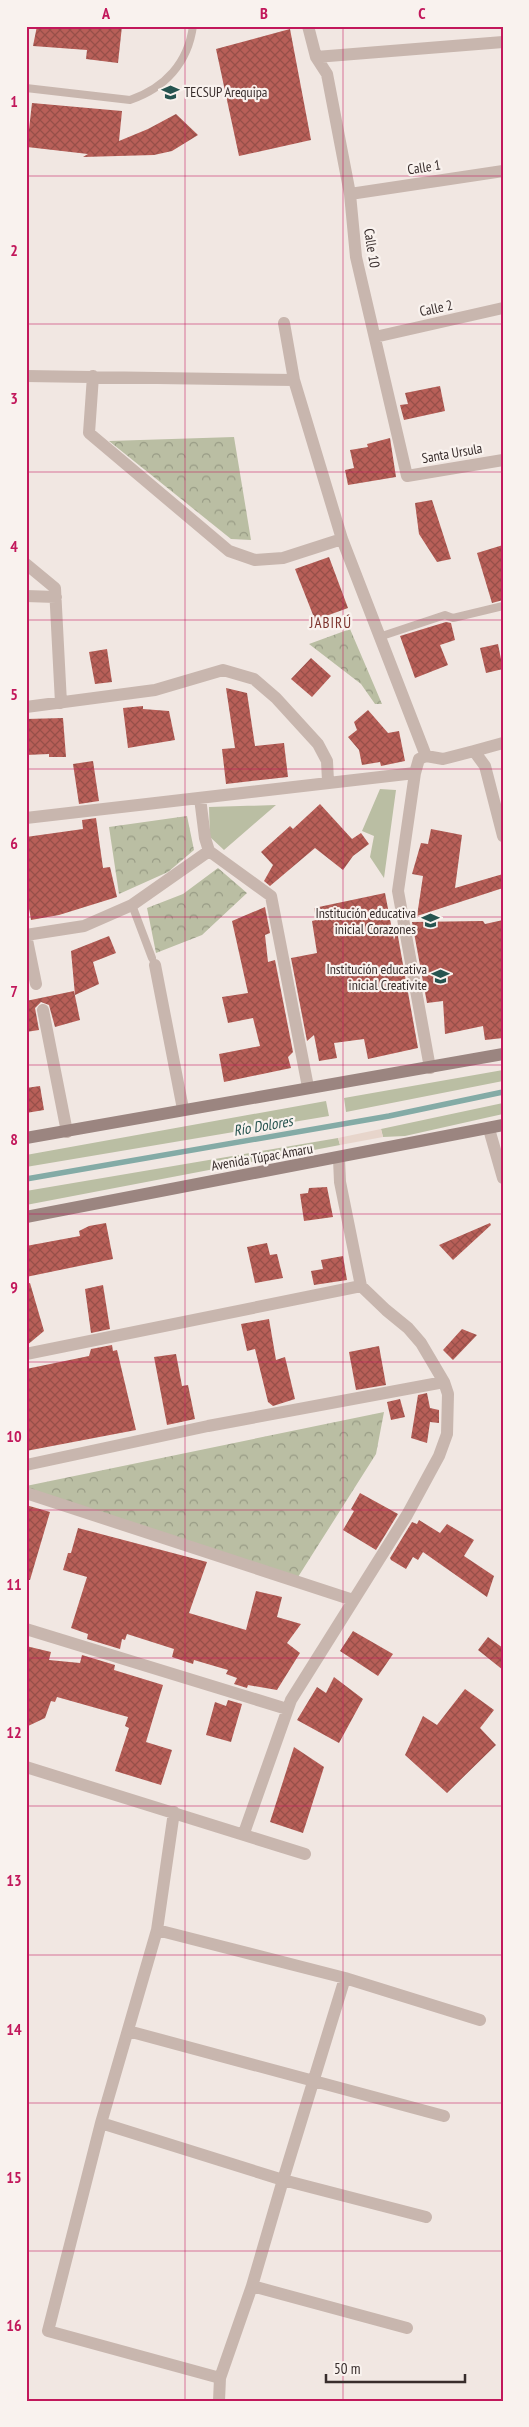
<svg xmlns="http://www.w3.org/2000/svg" width="529" height="2427" font-family="'PT Sans Narrow',sans-serif">
<style>
.green{fill:#babea3}
.forest{fill:url(#forest-crowns)}
.plaza{fill:#e7d5cb}
.lines{fill:none;stroke-linecap:round;stroke-linejoin:round}
.stream{stroke:#84aba6;stroke-width:5.5}
.building{fill:url(#building-cross-hatch)}
.lane{stroke:#c8b6ae;stroke-width:8}
.street{stroke:#c8b6ae;stroke-width:12}
.secondary{stroke:#9b8580;stroke-width:12}
.grid{fill:none;stroke:#c2185b;stroke-width:1;stroke-opacity:0.55}
.labels{text-anchor:middle;stroke-width:4.5;stroke-linejoin:round;paint-order:stroke}
.poi-label{font-size:14px;fill:#382d2c;stroke:#f9f2ee;text-anchor:end}
.street-label{font-size:14px;fill:#382d2c;stroke:#f9f2ee}
.neighbourhood-label{font-size:15px;letter-spacing:1px;fill:#7d342e;stroke:#f9f2ee}
.water-label{font-size:15px;font-style:italic;fill:#265450;stroke:#f9f2ee}
.neatline{fill:none;stroke:#c2185b;stroke-width:2}
.grid-label{font-size:16px;text-anchor:middle;font-weight:bold;fill:#c2185b}
</style>
<defs>
<pattern id="forest-crowns" width="20" height="18" patternUnits="userSpaceOnUse" patternTransform="scale(1.25)"><rect width="20" height="18" fill="#babea3"/><path d="M2 6a3 3 0 1 1 6 0M12 15a3 3 0 1 1 6 0" fill="none" stroke="#989b85"/></pattern>
<pattern id="building-cross-hatch" width="8" height="8" patternUnits="userSpaceOnUse" patternTransform="scale(1.25)"><rect width="8" height="8" fill="#b85f58"/><path d="M0 0l8 8M0 8l8-8" fill="none" stroke="#974f49"/></pattern>
</defs>
<rect width="100%" height="100%" fill="#f1e7e2"/>
<path class="green" d="M380 789 396 790 384 878 370 857 374 836 362 831Z
M276 805 224 850 210 837 209 807Z
M503 1070V1081L346 1112 344 1098Z
M326 1101 329 1116 26 1167V1155Z
M503 1103V1114L405 1136 383 1137 381 1129Z
M338 1138 340 1145 26 1205V1191Z"/>
<path class="forest" d="M234 437 251 540 231 539 109 441Z
M350 629 382 704H375L361 684 309 644Z
M187 816 194 850 168 872 119 894 109 827Z
M218 868 247 893 202 935 156 953 147 908 183 894Z
M384 1412 376 1454 298 1577 26 1489V1486Z"/>
<path class="plaza" d="M381 1129 383 1137 340 1145 338 1138Z"/>
<g class="lines">
<path class="stream" d="M26 1179 389 1116 503 1092"/>
</g>
<path class="building" d="M37 26H122L118 63 86 59 87 50 33 46Z
M290 29 311 140 239 156 216 49Z
M32 103 122 111 119 141 148 129 176 114 198 135 172 151 154 155 83 157 88 154 27 147Z
M440 386 445 411 404 420 400 405 408 404 405 393Z
M390 438 396 477 348 485 345 470 354 468 350 450 368 447 367 444Z
M432 500 451 559 437 562 419 534 415 503Z
M503 545V600L492 603 477 553Z
M329 557 348 608 315 620 295 569Z
M446 622 451 623 455 640 440 645 448 665 415 678 400 636Z
M498 644 503 669 486 673 480 648Z
M107 649 112 682 95 684 89 652Z
M311 658 331 676 312 697 291 679Z
M226 688 247 693 255 746 284 743 288 777 226 784 222 749 235 748Z
M143 706V709L169 711 175 740 128 748 123 708Z
M368 710 388 733 399 731 405 761 381 766 380 762 362 765 359 750 348 737 357 730 354 722Z
M63 718 66 757H49V754L26 755V719Z
M93 761 99 801 79 804 73 764Z
M320 804 352 839 361 833 369 844 353 856 343 870 315 848 270 886 264 881 273 865 261 852 290 826 293 829Z
M96 818 103 868 110 867 117 897 59 915 31 920 26 890V837L83 829 82 820Z
M431 829 462 835 455 888 503 874V888L417 916 423 876 412 874 421 843 428 844Z
M385 893 394 940 397 931 418 1048 368 1059 364 1039 334 1043 337 1058 319 1061 314 1035 307 1041 291 958 317 953 312 921 316 920 314 908Z
M265 907 270 933 265 935 268 962 275 960 293 1052 288 1057 291 1068 224 1082 219 1054 260 1046 253 1018 228 1023 222 997 248 993 232 921Z
M503 920V1038L485 1040 483 1026 445 1034 443 1001 427 1003 412 922 483 921 485 924Z
M109 936 116 953 93 962 99 984 75 995 71 951Z
M74 991 80 1020 55 1027 49 1005 41 1002 35 1008 39 1030 26 1032V1001Z
M40 1086 44 1110 26 1113V1088Z
M327 1187 333 1217 304 1221 300 1194 308 1193 309 1188Z
M106 1223 113 1259 26 1277V1246L80 1236 79 1231 89 1226Z
M490 1223 491 1225 453 1260 439 1245Z
M267 1243 270 1255 277 1254 283 1278 255 1283 247 1247Z
M343 1256 347 1280 314 1285 311 1271 323 1269 321 1260Z
M30 1283 44 1331 26 1346V1284Z
M103 1285 110 1329 91 1333 85 1289Z
M269 1319 276 1360 285 1357 295 1399 273 1406 268 1402 255 1349 247 1351 241 1324Z
M462 1329 477 1335 453 1360 443 1350Z
M112 1345 113 1351 117 1350 136 1430 26 1451V1369L89 1356 91 1349Z
M379 1346 386 1385 356 1390 349 1352Z
M176 1354 182 1386 188 1385 195 1419 167 1425 154 1357Z
M427 1393 430 1408 439 1410V1423L430 1422 427 1443 411 1438 418 1395Z
M400 1399 405 1417 391 1420 387 1402Z
M360 1493 398 1514 376 1550 343 1530 354 1511 351 1509Z
M26 1505 50 1512 30 1580H26Z
M419 1520 440 1533 447 1524 474 1540 464 1556 494 1576 487 1597 423 1552 418 1560 413 1557 406 1569 391 1560 390 1558 412 1522 417 1524Z
M78 1528 207 1562 189 1613 246 1630 256 1591 282 1597 277 1617 301 1624 287 1643 300 1653 277 1690 248 1685 247 1688 234 1684 237 1678 226 1674 228 1670 194 1660 193 1664 172 1657 174 1649 127 1634 125 1640 122 1639 120 1649 87 1639 88 1634 71 1628 87 1577 63 1570 68 1553H71Z
M353 1631 393 1654 378 1676 340 1651Z
M488 1637 503 1648V1670L478 1650Z
M26 1646 51 1652 49 1660 80 1663 82 1655 115 1665 114 1670 163 1685 146 1742 172 1750 161 1785 115 1771 129 1728 125 1726 128 1717 57 1697 55 1702 51 1701 45 1718 26 1727Z
M334 1677 363 1699 339 1743 297 1720 317 1687 326 1693Z
M465 1689 494 1710 480 1728 496 1745 447 1793 405 1755 423 1716 437 1725Z
M228 1700 242 1704 231 1742 206 1735 215 1702 226 1706Z
M294 1747 324 1767 303 1833 270 1822Z"/>
<g class="lines">
<path class="lane" d="M26 88 130 100C165 88 188 63 193 26
M379 637 445 615 453 618 503 606
M132 905 152 958"/>
<path class="street" d="M308 26 316 57 327 74 350 194 356 257 407 476 503 460
M316 57 503 42
M350 194 503 171
M284 323 294 380 342 539 426 756
M375 337 503 308
M26 376 294 380
M93 376 89 433 229 551 255 560 283 558 342 539
M26 564 55 588 61 703
M26 596 56 597
M26 707 155 690 223 670 254 679 276 698 318 744 327 761 328 781
M474 751 503 743
M26 818 415 773
M209 851 271 896 308 1087
M26 935 84 926 132 905 209 851 205 838 200 798
M26 935 36 984
M155 965 183 1109
M43 1010 67 1132
M430 1068 398 891 415 773 419 759 426 756 443 759 474 751 485 766 503 836
M489 1129 503 1178
M26 1354 361 1286
M26 1465 208 1426 444 1382
M26 1493 353 1600
M26 1629 287 1709
M26 1767 305 1854
M174 1812 157 1930 101 2123 48 2331 220 2378 219 2401
M244 1833 291 1700 407 1515 439 1456 447 1434 448 1394 444 1382 421 1343 408 1328 386 1310 361 1286 340 1182 339 1159
M157 1930 345 1978 480 2020
M345 1978 283 2180 426 2217
M128 2031 444 2116
M101 2123 283 2180 252 2286 407 2328
M220 2378 252 2286"/>
<path class="secondary" d="M26 1138 503 1054
M26 1217 503 1125"/>
</g>
<path class="grid" d="M185 26V2401M343 26V2401M26 176H503M26 324H503M26 472H503M26 620H503M26 769H503M26 917H503M26 1065H503M26 1214H503M26 1362H503M26 1510H503M26 1658H503M26 1806H503M26 1955H503M26 2103H503M26 2251H503"/>
<defs>
<symbol id="university-bare" viewBox="-9 -9 18 18"><path d="M0-5L7-2L0 1L-7-2ZM-4 1L0 2.5L4 1V4Q0 6-4 4Z" fill="#265450" stroke="#f9f2ee" stroke-width="2.5" paint-order="stroke"/></symbol>
<symbol id="school-bare" viewBox="-9 -9 18 18"><path d="M0-5L7-2L0 1L-7-2ZM-4 1L0 2.5L4 1V4Q0 6-4 4Z" fill="#265450" stroke="#f9f2ee" stroke-width="2.5" paint-order="stroke"/></symbol>
</defs>
<g fill-rule="evenodd">
<use href="#university-bare" x="158" y="80" width="25" height="25"/>
<use href="#school-bare" x="418" y="908" width="25" height="25"/>
<use href="#school-bare" x="428" y="964" width="25" height="25"/>
</g>
<g class="labels">
<g class="poi-label">
<text x="184" y="97" text-anchor="start">TECSUP Arequipa</text>
<text x="416" y="918">Institución educativa<tspan x="416" dy="16">inicial Corazones</tspan></text>
<text x="427" y="974">Institución educativa<tspan x="427" dy="16">inicial Creativite</tspan></text>
</g>
<g class="street-label">
<text transform="translate(424 167) rotate(-9)" y="5">Calle 1</text>
<text transform="translate(372 248) rotate(81)" y="5">Calle 10</text>
<text transform="translate(436 308) rotate(-12)" y="5">Calle 2</text>
<text transform="translate(452 453) rotate(-10)" y="5">Santa Ursula</text>
<text transform="translate(262 1157) rotate(-10)" y="5">Avenida Túpac Amaru</text>
</g>
<g class="neighbourhood-label">
<text x="331" y="628">JABIRÚ</text>
</g>
<g class="water-label">
<text transform="translate(263 1126) rotate(-10)" y="5">Río Dolores</text>
</g>
</g>
<rect width="529" height="2427" fill="none" stroke="#f9f2ee" stroke-width="55"/>
<path d="M326 2374v8h139v-8" fill="none" stroke="#382d2c" stroke-width="2.5"/>
<text x="334" y="2374" font-size="15" fill="#382d2c" stroke="#f9f2ee" stroke-width="4" paint-order="stroke">50 m</text>
<rect x="28" y="28" width="474" height="2372" class="neatline"/>
<g class="grid-label">
<text x="106" y="19">A</text>
<text x="264" y="19">B</text>
<text x="422" y="19">C</text>
<text x="14" y="107">1</text>
<text x="14" y="256">2</text>
<text x="14" y="404">3</text>
<text x="14" y="552">4</text>
<text x="14" y="700">5</text>
<text x="14" y="849">6</text>
<text x="14" y="997">7</text>
<text x="14" y="1145">8</text>
<text x="14" y="1293">9</text>
<text x="14" y="1442">10</text>
<text x="14" y="1590">11</text>
<text x="14" y="1738">12</text>
<text x="14" y="1886">13</text>
<text x="14" y="2035">14</text>
<text x="14" y="2183">15</text>
<text x="14" y="2331">16</text>
</g>
</svg>
